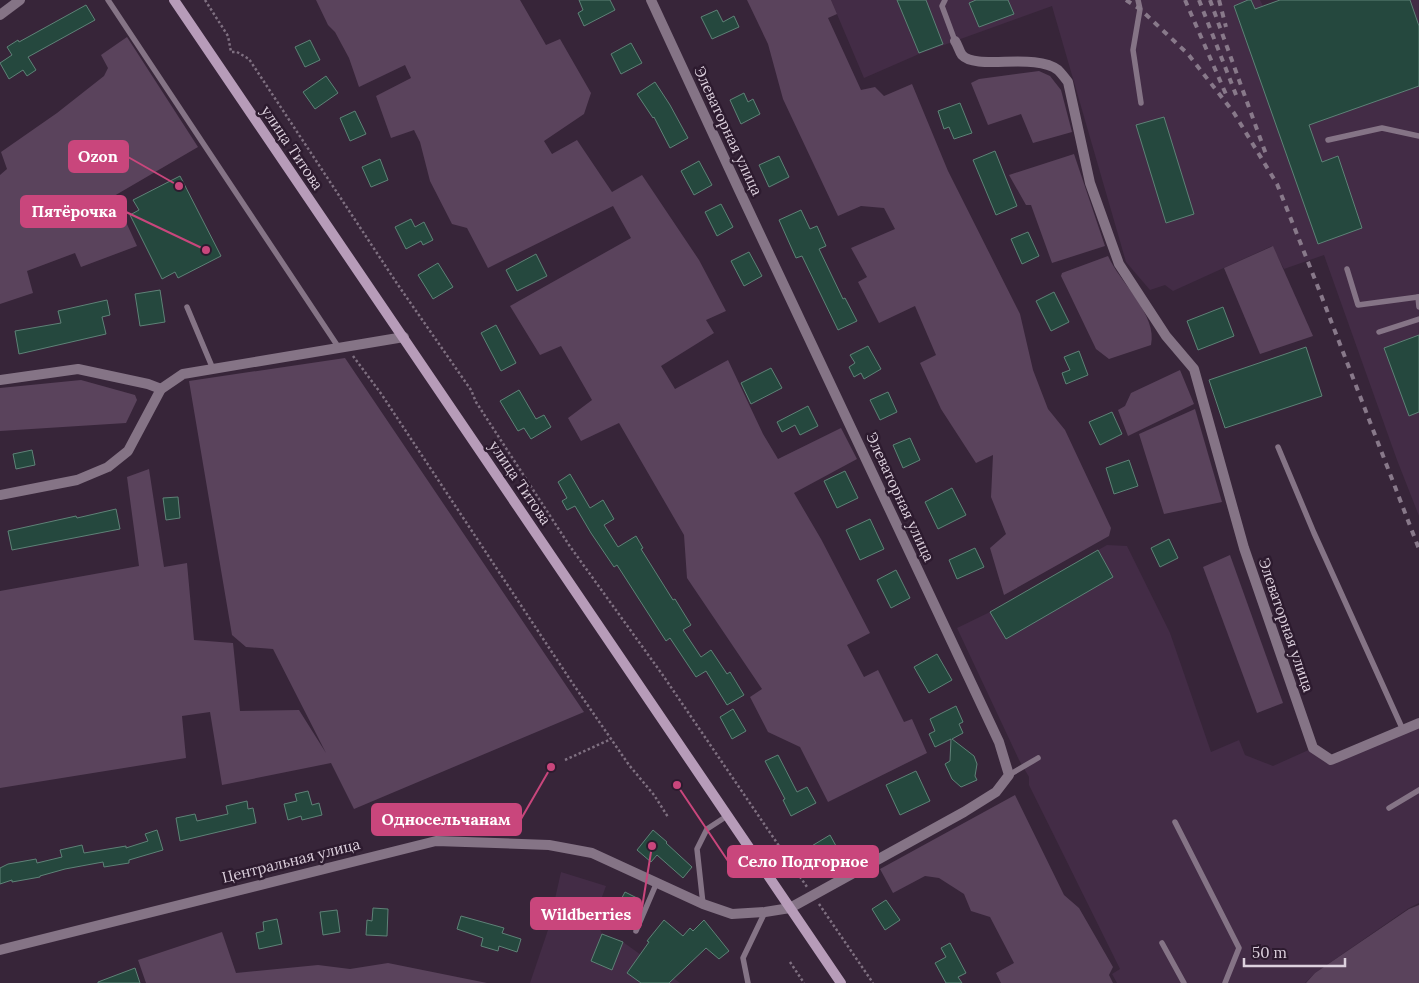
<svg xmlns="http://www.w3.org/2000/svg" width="1419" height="983" font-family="Lora,serif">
  <rect width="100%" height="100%" fill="#372539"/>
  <!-- built -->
  <g fill="#432c46">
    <polygon points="831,0 1260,0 1263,6 1280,0 1419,0 1419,516 1397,460 1324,255 1284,269 1272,246 1173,291 1165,285 1150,290 1126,262 1052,6 919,54 864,78"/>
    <polygon points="1107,545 1127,546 1170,633 1211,752 1239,740 1245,755 1273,766 1313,748 1331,760 1419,723 1419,903 1409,908 1315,973 1305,983 1117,983 1112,974 1120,969 1029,785 1029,777 1019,760 957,628 990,612"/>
    <polygon points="561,872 606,886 595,916 602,934 623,942 680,983 530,983 548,930"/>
  </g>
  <!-- green -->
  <g fill="#5a435c">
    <polygon points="316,0 520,0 546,45 560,39 591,93 584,114 544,141 552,154 577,140 612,192 642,175 699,260 726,311 706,320 714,333 661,366 675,389 728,360 763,434 778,459 841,428 857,459 794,493 821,539 870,633 847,645 864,677 878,670 904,722 912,719 927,753 828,802 800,747 768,732 750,697 762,689 687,578 684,535 619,423 581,441 568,418 592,400 561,346 540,355 510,306 631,238 613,206 488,268 467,228 452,224 430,181 420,142 414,130 391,138 376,96 411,78 405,65 359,87 349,58 335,32 328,25"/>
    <polygon points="747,0 831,0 837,14 828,18 861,90 875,87 884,96 912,84 948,171 1020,314 1033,370 1048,409 1065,430 1111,528 1109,536 1004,595 990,548 1006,534 991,497 993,455 976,463 941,409 920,363 936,355 915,306 879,323 858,282 867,277 851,248 895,229 884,208 861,206 838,216 783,99 768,44"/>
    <polygon points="127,37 198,147 114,196 137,246 81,267 75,253 27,271 33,293 0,304 0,175 7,169 1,152 57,113 104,76 108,68 101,55"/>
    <polygon points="1039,71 1050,76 1061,90 1072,132 1033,143 1021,114 988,125 971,83 979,79"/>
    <polygon points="1074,154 1105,246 1052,263 1031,205 1026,205 1009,175"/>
    <polygon points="1273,246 1313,336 1260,354 1224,268"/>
    <path d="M1108,256C1120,283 1158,315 1151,345L1109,359L1096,349L1061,276L1062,273Z"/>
    <polygon points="345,358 584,712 354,809 331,763 222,785 210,712 182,716 186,758 0,788 0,591 139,566 127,477 149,469 164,567 187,563 194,640 233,643 240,711 299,710 326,753 273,649 246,647 232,635 189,381"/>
    <polygon points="1180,370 1194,404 1128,436 1118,410 1125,406 1131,393"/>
    <polygon points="81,380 135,395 137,400 126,423 0,431 0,388"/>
    <polygon points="1195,409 1222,502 1164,514 1139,434"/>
    <polygon points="1230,555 1283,703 1257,713 1203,567"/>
    <polygon points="1015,795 1064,895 1079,908 1113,967 1109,975 1113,983 1001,983 996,973 1014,963 990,917 971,911 964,894 939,878 925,876 893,893 880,869"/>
    <polygon points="1419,905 1419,983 1306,983 1315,973 1409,909"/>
    <polygon points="222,932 236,973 318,965 350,969 388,963 487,983 146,983 138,960"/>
  </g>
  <!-- building -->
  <g fill="#25483e" stroke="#5e8277">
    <polygon points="579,0 610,0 615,10 584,26 578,13 583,10"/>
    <polygon points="897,0 926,0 943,44 919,53"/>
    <polygon points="976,0 1008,0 1014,14 979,27 969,3"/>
    <polygon points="1248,0 1251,0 1255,9 1280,0 1410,0 1419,26 1419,86 1309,125 1322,162 1338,156 1362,228 1318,244 1234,6"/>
    <polygon points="86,5 95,20 28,57 36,70 27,76 23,70 9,79 0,63 12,55 7,47 18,40 19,42"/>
    <polygon points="717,10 723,22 734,16 739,27 712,39 701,17"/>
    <polygon points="310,40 320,60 305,67 295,47"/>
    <polygon points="631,43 642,63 621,74 611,54"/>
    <polygon points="326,76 338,93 315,109 303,92"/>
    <polygon points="655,82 670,105 688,138 670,148 654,117 653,118 637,94"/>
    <polygon points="744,93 748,102 753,99 760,114 741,124 730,100"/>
    <polygon points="960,103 972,133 954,139 949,127 944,129 938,111"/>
    <polygon points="355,111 366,134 350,141 340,118"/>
    <polygon points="1164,117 1194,214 1166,223 1136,125"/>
    <polygon points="995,151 1017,206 996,215 973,160"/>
    <polygon points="779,156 789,177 769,187 759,165"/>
    <polygon points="380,159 388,180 371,187 362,167"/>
    <polygon points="699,161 712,185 694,195 681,171"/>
    <polygon points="180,176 221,256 178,278 175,272 162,279 130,215 139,210 133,200"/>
    <polygon points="721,204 733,227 717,236 705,212"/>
    <polygon points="801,210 810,229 817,226 826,246 819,249 843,299 845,298 857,321 838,330 802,256 796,258 779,220"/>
    <polygon points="411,219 415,227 424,222 433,240 423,245 421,241 406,249 395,227"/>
    <polygon points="1028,232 1039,256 1022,264 1011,239"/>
    <polygon points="749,252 762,276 744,286 731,261"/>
    <polygon points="536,254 547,276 517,291 506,270"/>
    <polygon points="438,263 453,287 433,299 418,275"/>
    <polygon points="160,290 165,322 140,326 135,294"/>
    <polygon points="1054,292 1069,322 1051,331 1036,301"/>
    <polygon points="107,300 110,315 102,317 106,334 19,354 15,331 61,323 58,311"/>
    <polygon points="1223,307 1234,336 1198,350 1187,321"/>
    <polygon points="496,325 516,363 501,371 481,333"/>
    <polygon points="1419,335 1419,412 1409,416 1384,348"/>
    <polygon points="868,346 881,369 864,379 861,373 854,377 849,367 855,363 850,355"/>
    <polygon points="1306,347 1322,396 1225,428 1209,380"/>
    <polygon points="1079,351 1088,375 1066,384 1062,373 1070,370 1064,357"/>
    <polygon points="771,368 782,388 751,404 741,383"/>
    <polygon points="519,390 536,419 544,415 551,427 531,439 524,428 518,431 500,401"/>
    <polygon points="888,392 897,412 880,420 870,400"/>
    <polygon points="808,406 818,426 800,435 795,425 782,432 777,422"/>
    <polygon points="1112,412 1122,434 1100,445 1089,422"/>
    <polygon points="910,438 920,460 903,468 893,445"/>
    <polygon points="32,450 35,465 16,469 13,454"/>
    <polygon points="1129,460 1138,486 1114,494 1106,468"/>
    <polygon points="845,471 858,498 837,508 824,481"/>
    <polygon points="570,474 590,508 603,500 614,519 604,525 618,547 636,536 643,548 641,549 673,600 675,599 691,625 683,630 701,657 711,650 727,674 730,672 744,695 727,705 706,671 696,677 670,638 666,641 617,565 614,567 591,533 575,506 567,510 562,501 567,498 558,482"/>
    <polygon points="952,488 966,515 938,529 925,502"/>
    <polygon points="178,497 180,518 166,520 163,498"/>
    <polygon points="116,509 120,529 12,550 8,531 76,516 77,518"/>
    <polygon points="870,519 884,549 860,560 846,530"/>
    <polygon points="1169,539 1178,558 1160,567 1151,548"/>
    <polygon points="975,548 984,567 957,579 949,560"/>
    <polygon points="1098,550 1113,577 1006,639 990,612"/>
    <polygon points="896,570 910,598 891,608 877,580"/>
    <polygon points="937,654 952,680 929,693 914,667"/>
    <polygon points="956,706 963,722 959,724 963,733 952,739 974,756 977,764 975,776 977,780 961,787 952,779 945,764 950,761 951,739 935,747 929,734 935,731 930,719"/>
    <polygon points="733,709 746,731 732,739 720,717"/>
    <polygon points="778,755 797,792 807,787 816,803 791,816 783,800 785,799 765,761"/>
    <polygon points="916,771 930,801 900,815 886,785"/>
    <polygon points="308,791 312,805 319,803 322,815 302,820 301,816 288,820 284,804 297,801 295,794"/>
    <polygon points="247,801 248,809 253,808 256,823 180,841 176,818 195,814 197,821 228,814 226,806"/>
    <polygon points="157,830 163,850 129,860 129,863 104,867 103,862 65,869 40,876 40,877 12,882 12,880 0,884 0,868 8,864 36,859 37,863 62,857 60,850 82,845 84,853 126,846 126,848 148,841 145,834"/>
    <polygon points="653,830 667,842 666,843 692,867 683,878 657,855 651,862 637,850"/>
    <polygon points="830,835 841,855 816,870 805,850"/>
    <polygon points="625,892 639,899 630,916 616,909"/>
    <polygon points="886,900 900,920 885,930 872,909"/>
    <polygon points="373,908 388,909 387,936 366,935 367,920 372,921"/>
    <polygon points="337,910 340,932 323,935 320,912"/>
    <polygon points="461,916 504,928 502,933 521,939 517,952 499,946 498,951 481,946 483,938 457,929"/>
    <polygon points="277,919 282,944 259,949 256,933 264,931 263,922"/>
    <polygon points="664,920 683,936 690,928 693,931 704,920 729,951 719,959 706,948 669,983 641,983 627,973 649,942 647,941"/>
    <polygon points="602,934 623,942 612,970 591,961"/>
    <polygon points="950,943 966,973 958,977 962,983 946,983 935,963 946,957 941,948"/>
    <polygon points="135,968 140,983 98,983 98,982"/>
  </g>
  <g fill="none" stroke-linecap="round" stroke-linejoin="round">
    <!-- path -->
    <g stroke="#7f7081" stroke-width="2.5" stroke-dasharray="2.5 2.5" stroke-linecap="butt">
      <polyline points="205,0 228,36 231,52 237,52 249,59 398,285 471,390 476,402 569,545 662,674 807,887"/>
      <polyline points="353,356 382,395 571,681 629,765 654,795 668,817"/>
      <polyline points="565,760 611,739"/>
      <polyline points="819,904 873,983"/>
      <polyline points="790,962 804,983"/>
    </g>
    <!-- lane -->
    <g stroke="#857486" stroke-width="5.5">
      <polyline points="108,0 339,348"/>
      <polyline points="945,0 942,6 955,41"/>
      <polyline points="1138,0 1140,9 1133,50 1141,103"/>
      <polyline points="1328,140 1382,128 1419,136"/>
      <polyline points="1347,269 1358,305 1418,297"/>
      <polyline points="1419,297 1418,297 1419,307"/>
      <polyline points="187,307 213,369"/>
      <polyline points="1379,332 1419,319"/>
      <polyline points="1278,447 1314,533 1403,730"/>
      <polyline points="1009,775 1038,758"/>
      <polyline points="1389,808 1419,790"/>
      <polyline points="1175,822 1239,948 1225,983"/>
      <polyline points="703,904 697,849 707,829 727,816"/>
      <polyline points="636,931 657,882"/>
      <polyline points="1162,943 1184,983"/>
      <polyline points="748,983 743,958 765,912"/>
    </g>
    <!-- street -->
    <g stroke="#857486" stroke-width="10">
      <polyline points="0,15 20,0"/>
      <path d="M955,41C958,45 959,51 962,55C976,71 1035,52 1058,70C1061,73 1065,78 1068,82L1090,183L1119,264L1166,336L1194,369L1244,548L1313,748L1331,760L1419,723"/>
      <polyline points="0,380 78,369 148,384 161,389"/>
      <polyline points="0,495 77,480 108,467 128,451 161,389 183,374 404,337"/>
      <polyline points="0,950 436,841 549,845 592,853 703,904 732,914 765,912 790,908 964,812 996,792 1009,775 999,742 740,192 651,0"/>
    </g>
    <!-- secondary -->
    <polyline stroke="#b79cb9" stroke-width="10" points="174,0 841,983"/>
    <!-- rail -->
    <g stroke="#88798a" stroke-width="4" stroke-dasharray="6 6" stroke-linecap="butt">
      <polyline points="1126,0 1140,9 1188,54 1234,113 1277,184 1316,282 1419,549"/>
      <polyline points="1185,0 1228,99"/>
      <polyline points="1199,0 1238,100"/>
      <polyline points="1210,0 1267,157"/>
      <polyline points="1219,0 1226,27"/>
    </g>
  </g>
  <g text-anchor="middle" stroke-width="5" stroke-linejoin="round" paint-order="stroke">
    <!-- street labels -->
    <g font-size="15" fill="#ddd1de" stroke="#2d1b2f">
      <text transform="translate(728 131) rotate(65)" y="5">Элеваторная улица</text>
      <text transform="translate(292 148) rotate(56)" y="5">улица Титова</text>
      <text transform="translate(520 483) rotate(56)" y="5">улица Титова</text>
      <text transform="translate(900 497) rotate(65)" y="5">Элеваторная улица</text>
      <text transform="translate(1286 625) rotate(71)" y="5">Элеваторная улица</text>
      <text transform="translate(291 861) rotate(-14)" y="5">Центральная улица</text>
    </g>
  </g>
  <!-- callouts -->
  <path fill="none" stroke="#c9467c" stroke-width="2" d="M179 186L128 157M206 250L126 212M551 767L521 819M677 785L728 861M652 846L641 914"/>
  <g fill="#c9467c" stroke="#2d1b2f" stroke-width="2">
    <circle cx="179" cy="186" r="5"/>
    <circle cx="206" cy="250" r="5"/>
    <circle cx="551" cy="767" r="5"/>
    <circle cx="677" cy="785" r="5"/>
    <circle cx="652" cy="846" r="5"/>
  </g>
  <g fill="#c9467c" stroke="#c9467c" stroke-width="2">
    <rect x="69" y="141" width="59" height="31" rx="5"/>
    <rect x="21" y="196" width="105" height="31" rx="5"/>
    <rect x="372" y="804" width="149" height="31" rx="5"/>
    <rect x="728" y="846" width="150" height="31" rx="5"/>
    <rect x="531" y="898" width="110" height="31" rx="5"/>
  </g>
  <g font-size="16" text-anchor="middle" font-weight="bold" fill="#fff">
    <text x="98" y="162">Ozon</text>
    <text x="74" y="217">Пятёрочка</text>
    <text x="446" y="825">Односельчанам</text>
    <text x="803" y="867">Село Подгорное</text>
    <text x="586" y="920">Wildberries</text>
  </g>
  <!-- scale -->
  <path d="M1244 958v8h101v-8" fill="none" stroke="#ddd1de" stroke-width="2.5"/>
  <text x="1252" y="958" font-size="15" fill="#ddd1de" stroke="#2d1b2f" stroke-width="4" paint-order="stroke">50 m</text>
</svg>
